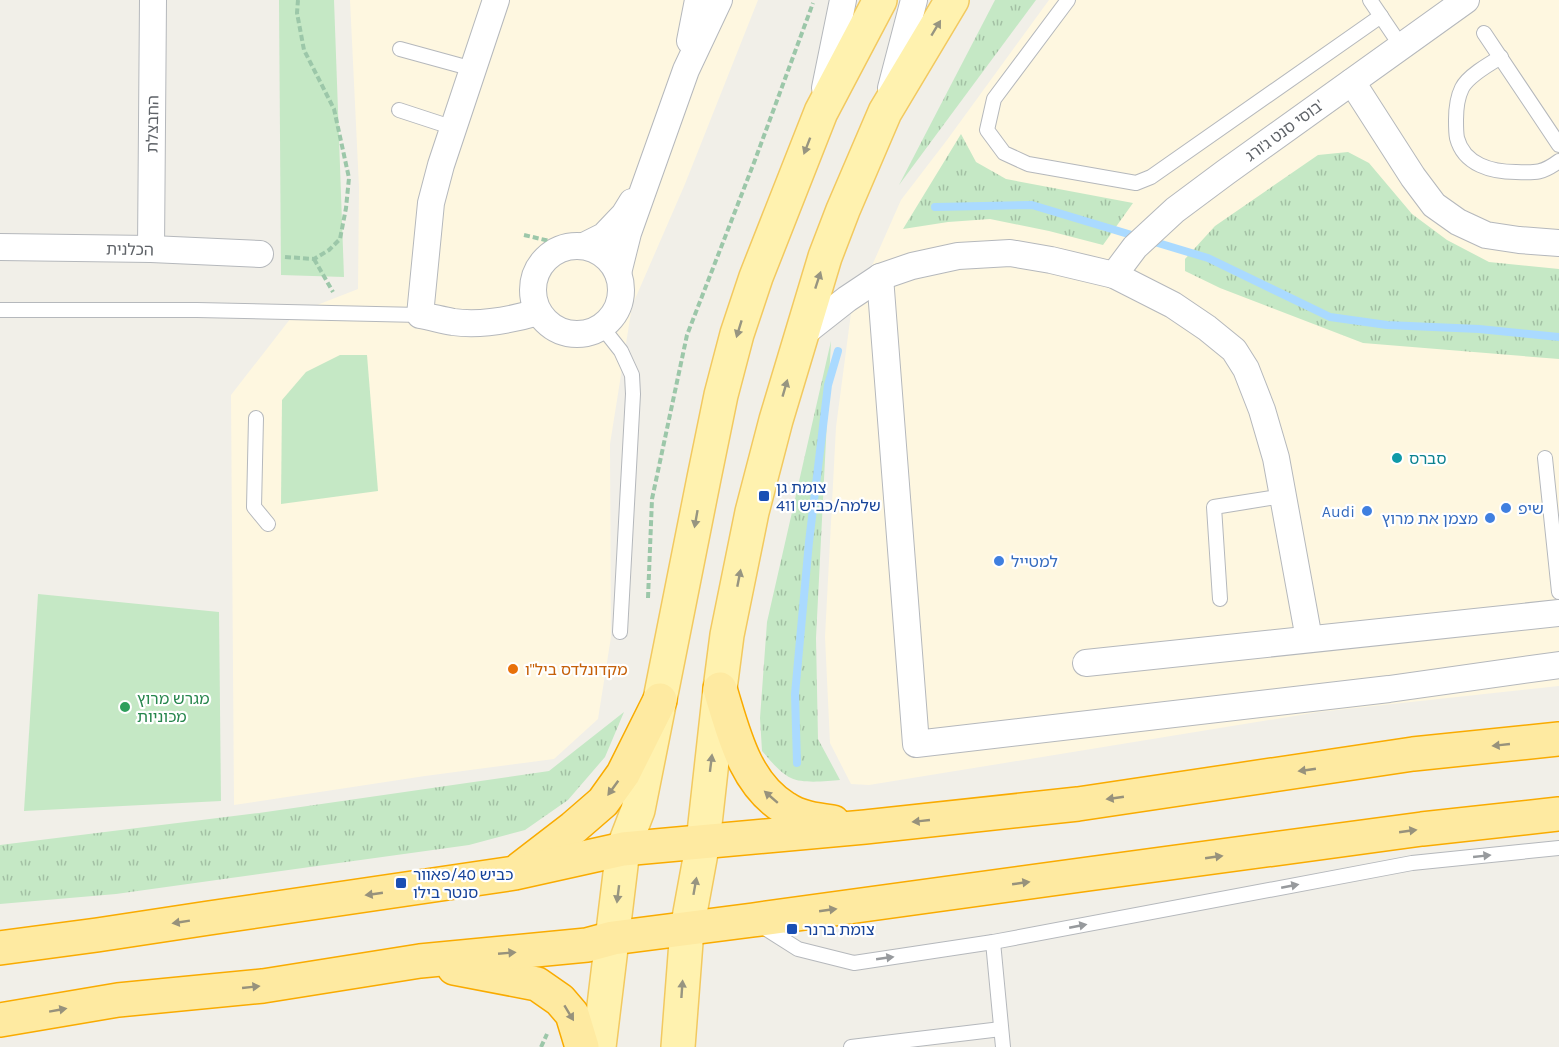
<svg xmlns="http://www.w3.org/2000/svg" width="1559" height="1047" font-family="Karla,'Noto Sans Hebrew',sans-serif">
  <defs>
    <pattern id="grass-tufts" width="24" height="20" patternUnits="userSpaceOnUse" patternTransform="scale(1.5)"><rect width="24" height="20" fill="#c5e8c5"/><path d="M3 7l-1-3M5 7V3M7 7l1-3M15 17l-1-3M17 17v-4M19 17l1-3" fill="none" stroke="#a3c0a4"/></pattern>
  </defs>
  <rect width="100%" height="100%" fill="#f1efe8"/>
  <!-- commercial -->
  <g fill="#fef7e0">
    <polygon points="350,0 758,0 685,184 632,306 610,444 611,637 598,719 554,759 425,776 234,805 231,395 294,314 358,289 359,187"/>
    <polygon points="1049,0 1559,0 1559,686 1319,712 869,785 851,784 830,743 825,637 836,427 851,313 901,200 947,140"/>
  </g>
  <!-- grass -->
  <g fill="url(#grass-tufts)">
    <polygon points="995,0 1036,0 899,185"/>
    <polygon points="961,134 976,162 1006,179 1133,203 1103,245 1049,231 990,219 948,222 903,229"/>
    <polygon points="1348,152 1369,163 1412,214 1447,240 1489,262 1559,269 1559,359 1363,343 1220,288 1185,271 1185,259 1215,226 1318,155"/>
    <path d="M831,341L816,638L818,739L840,780C827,781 803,784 791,778C780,773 770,760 762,751L760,718L767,622Z"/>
    <polygon points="624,712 605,757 568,800 525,830 469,845 116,894 0,904 0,845 259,813 549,771"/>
  </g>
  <!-- green -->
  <g fill="#c5e8c5">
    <polygon points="279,0 334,0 344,277 281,275"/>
    <polygon points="340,355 367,355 378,491 281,504 282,400 306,372"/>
    <polygon points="38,594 219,612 221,801 24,811"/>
  </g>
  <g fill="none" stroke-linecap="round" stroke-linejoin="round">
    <!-- stream -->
    <g stroke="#aadaff" stroke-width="8">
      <polyline points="935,207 1032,205 1208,258 1330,317 1387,325 1479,329 1559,337"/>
      <polyline points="797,763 795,694 809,542 828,385 838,351"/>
    </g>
    <defs>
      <g id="service">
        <polyline points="1068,0 994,99 987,130 1004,153 1028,164 1136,183 1151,177 1381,16"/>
        <polyline points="1370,0 1401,46"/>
        <polyline points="1484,33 1559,145"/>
        <polyline points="400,49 473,69"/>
        <path d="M1501,57C1489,64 1468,76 1462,88C1457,98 1456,110 1456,120C1456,126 1456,133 1457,138C1464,165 1492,172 1516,172C1536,173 1543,173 1559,161"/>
        <polyline points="399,110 454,128"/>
        <polyline points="0,310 197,310 420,315"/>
        <polyline points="602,327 621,351 632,375 633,394 620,632"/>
        <polyline points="256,418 254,507 268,524"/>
        <polyline points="1545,458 1559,592"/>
        <polyline points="1220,599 1214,507 1283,496"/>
        <polyline points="760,925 798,949 854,963 993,942 1412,863 1559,848"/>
        <polyline points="993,942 1003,1047"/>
        <polyline points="851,1047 1001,1029"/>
      </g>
      <g id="minor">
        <path d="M496,0L441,165L431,203L420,315C431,317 442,320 453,322C482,326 511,320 538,312"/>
        <polyline points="690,41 698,0"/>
        <polyline points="1352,82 1413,177 1434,205 1458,222 1486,235 1519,240 1559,243"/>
        <polyline points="825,88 843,0"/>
        <polyline points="891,88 914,0"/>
        <circle cx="577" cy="290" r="44"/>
        <polyline points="584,246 604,236 624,215 632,202"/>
        <polyline points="0,247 151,249 260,254"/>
        <polyline points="151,249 153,0"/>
        <polyline points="618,273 628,233 686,70 719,0"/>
        <polyline points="1114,275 1135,247 1175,210 1226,172 1466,0"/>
        <polyline points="880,277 916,744 1389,689 1559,665"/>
        <polyline points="800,336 847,299 880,277 912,266 958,256 1010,253 1051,260 1114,275 1173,305 1207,328 1234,350 1246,369 1262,410 1276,458 1309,639"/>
        <polyline points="1086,663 1559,613"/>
      </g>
      <g id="primary">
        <polyline points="599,1047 623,849 638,810 704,478 721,395 737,334 756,277 821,112 880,0"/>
        <polyline points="678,1047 687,929 703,842 720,689 727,635 752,512 776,420 825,257 843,210 885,112 952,0"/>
      </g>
      <g id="trunk">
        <path d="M720,689C733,731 744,783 785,808C799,818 817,820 833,822"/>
        <polyline points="521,868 573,828 603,802 623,774 660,700"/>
        <polyline points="0,948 97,935 209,918 515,873 623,849 865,827 1078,804 1413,754 1559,739"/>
        <polyline points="454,968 537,984 560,1000 572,1014 582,1047"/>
        <polyline points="0,1020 118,1000 263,986 420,961 587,945 613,938 753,920 1088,874 1422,829 1559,814"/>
      </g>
    </defs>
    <!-- service casing -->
    <use href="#service" stroke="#b5b8bc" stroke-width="16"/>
    <!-- minor casing -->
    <use href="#minor" stroke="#b5b8bc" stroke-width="28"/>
    <!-- primary casing -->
    <use href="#primary" stroke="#f2c960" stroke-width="36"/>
    <!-- trunk casing -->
    <use href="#trunk" stroke="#f9ab00" stroke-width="36"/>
    <!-- path -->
    <g stroke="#9cc7a9" stroke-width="4" stroke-dasharray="6 3" stroke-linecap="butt">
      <polyline points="524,235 558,243"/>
      <polyline points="285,257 314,259 329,250 340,239 346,208 349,178 334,109 304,50 297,13 298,0"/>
      <polyline points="314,259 333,292"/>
      <polyline points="648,598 652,499 687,335 755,160 813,3"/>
      <polyline points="541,1047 547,1034"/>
    </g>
    <!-- service -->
    <use href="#service" stroke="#fff" stroke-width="14"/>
    <!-- minor -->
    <use href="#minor" stroke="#fff" stroke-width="26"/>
    <!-- primary -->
    <use href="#primary" stroke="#fff2af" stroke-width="33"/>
    <!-- trunk -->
    <use href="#trunk" stroke="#feeaa1" stroke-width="33"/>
  </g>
  <!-- one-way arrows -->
  <defs><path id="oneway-solid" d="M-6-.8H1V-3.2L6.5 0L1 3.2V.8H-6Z" transform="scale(1.5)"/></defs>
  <g fill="#979581">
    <use href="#oneway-solid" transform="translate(936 28) rotate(-59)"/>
    <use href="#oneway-solid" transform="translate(807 146) rotate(111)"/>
    <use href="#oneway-solid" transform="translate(818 280) rotate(-72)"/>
    <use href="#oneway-solid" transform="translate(739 329) rotate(107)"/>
    <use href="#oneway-solid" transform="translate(785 388) rotate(-74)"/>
    <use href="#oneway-solid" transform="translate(696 519) rotate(100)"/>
    <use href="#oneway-solid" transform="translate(739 578) rotate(-79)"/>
    <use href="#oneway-solid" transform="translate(711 763) rotate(-83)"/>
    <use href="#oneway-solid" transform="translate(695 886) rotate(-80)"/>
    <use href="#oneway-solid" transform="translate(618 894) rotate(97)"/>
    <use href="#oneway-solid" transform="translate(682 989) rotate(-86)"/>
  </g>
  <g fill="#97927c">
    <use href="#oneway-solid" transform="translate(1501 745) rotate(174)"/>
    <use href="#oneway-solid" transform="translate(1307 770) rotate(172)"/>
    <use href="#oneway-solid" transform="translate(613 788) rotate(126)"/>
    <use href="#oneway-solid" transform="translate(771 797) rotate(-139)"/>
    <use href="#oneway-solid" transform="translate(1115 798) rotate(172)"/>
    <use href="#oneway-solid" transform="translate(921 821) rotate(174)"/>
    <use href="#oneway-solid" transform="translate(1408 831) rotate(-8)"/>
    <use href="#oneway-solid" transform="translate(1214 857) rotate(-8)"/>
    <use href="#oneway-solid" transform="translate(1021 883) rotate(-8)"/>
    <use href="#oneway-solid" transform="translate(374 894) rotate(172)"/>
    <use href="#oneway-solid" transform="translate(828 910) rotate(-8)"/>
    <use href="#oneway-solid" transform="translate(181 922) rotate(171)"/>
    <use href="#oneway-solid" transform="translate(507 953) rotate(-5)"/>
    <use href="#oneway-solid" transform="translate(251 987) rotate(-6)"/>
    <use href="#oneway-solid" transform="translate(58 1010) rotate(-10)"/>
    <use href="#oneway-solid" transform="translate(569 1013) rotate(59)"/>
  </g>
  <g fill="#979a9d">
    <use href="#oneway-solid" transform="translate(1482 856) rotate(-6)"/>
    <use href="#oneway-solid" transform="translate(1290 886) rotate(-11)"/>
    <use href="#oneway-solid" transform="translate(1078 926) rotate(-11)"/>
    <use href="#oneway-solid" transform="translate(885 958) rotate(-8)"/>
  </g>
  <!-- markers -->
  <circle fill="#0f9aa8" stroke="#fff" stroke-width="2" cx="1397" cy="458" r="6"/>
  <g fill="#1a4fb4" stroke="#fff" stroke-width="2">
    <rect x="758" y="490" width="12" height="12" rx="3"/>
    <rect x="395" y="877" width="12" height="12" rx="3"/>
    <rect x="786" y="923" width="12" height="12" rx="3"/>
  </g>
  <g fill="#3f7fe0" stroke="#fff" stroke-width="2">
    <circle cx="1506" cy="508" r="6"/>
    <circle cx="1367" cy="511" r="6"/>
    <circle cx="1490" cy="518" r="6"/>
    <circle cx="999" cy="561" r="6"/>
  </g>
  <circle fill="#e8710a" stroke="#fff" stroke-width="2" cx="513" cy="669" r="6"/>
  <circle fill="#2e9e5b" stroke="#fff" stroke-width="2" cx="125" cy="707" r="6"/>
  <g text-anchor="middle" stroke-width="4.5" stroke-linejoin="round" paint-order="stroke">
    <!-- street labels -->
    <g font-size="16" fill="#5f6368" stroke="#fff">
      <text transform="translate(152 124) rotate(-89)" y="6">החבצלת</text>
      <text transform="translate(1284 130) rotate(-36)" y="6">בוסי סנט ג'ורג'</text>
      <text transform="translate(130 249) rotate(1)" y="6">הכלנית</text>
    </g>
    <!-- culture labels -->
    <g font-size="16" fill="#0d838f" stroke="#fff" text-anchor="start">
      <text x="1409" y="464">סברס</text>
    </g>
    <!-- transit labels -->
    <g font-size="16" fill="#164399" stroke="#fff" text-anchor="start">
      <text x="776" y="493">צומת גן<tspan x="776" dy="18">שלמה/כביש 411</tspan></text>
      <text x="413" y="880">כביש 40/פאוור<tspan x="413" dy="18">סנטר בילו</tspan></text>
      <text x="804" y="935">צומת ברנר</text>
    </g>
    <!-- shop labels -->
    <g font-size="16" fill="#366cbe" stroke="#fff" text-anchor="start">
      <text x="1518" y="514">שיפ</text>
      <text x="1355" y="517" text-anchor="end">Audi</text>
      <text x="1478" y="524" text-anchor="end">מצמן את מרוץ</text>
      <text x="1011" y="567">למטייל</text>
    </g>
    <!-- food labels -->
    <g font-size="16" fill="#c56008" stroke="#fff" text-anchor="start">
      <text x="525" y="675">מקדונלדס ביל"ו</text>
    </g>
    <!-- leisure labels -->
    <g font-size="16" fill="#27864d" stroke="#fff" text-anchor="start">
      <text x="137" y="704">מגרש מרוץ<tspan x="137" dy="18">מכוניות</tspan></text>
    </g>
  </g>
</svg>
